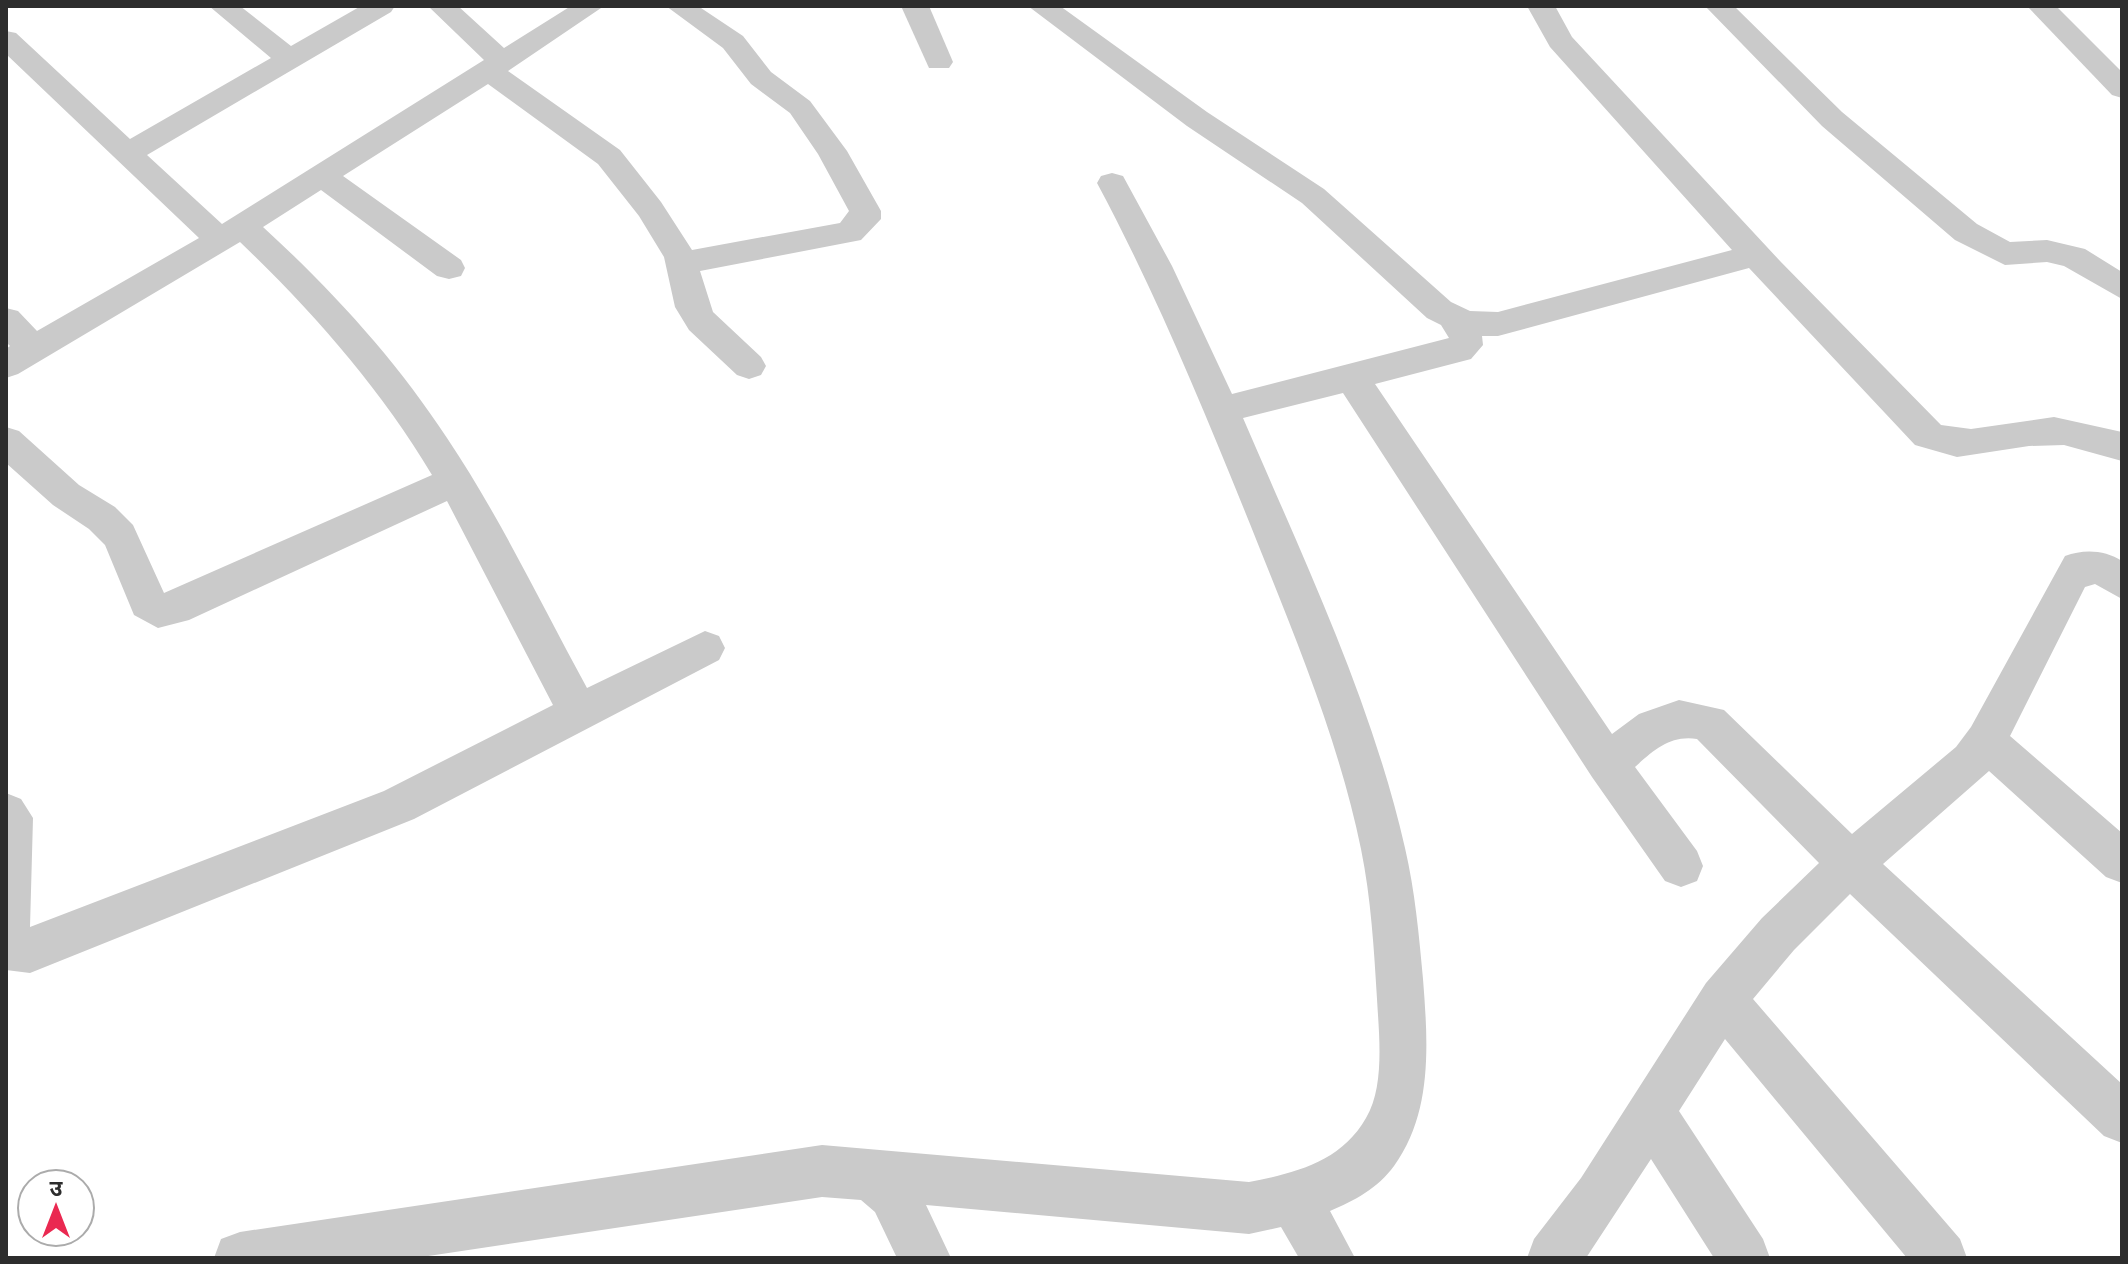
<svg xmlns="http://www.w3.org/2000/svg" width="2128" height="1264" font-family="Barlow,'Noto Sans Devanagari',sans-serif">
  <rect width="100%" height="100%" fill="#fff"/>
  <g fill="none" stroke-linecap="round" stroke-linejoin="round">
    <!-- street -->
    <g fill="#cacaca" fill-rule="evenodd">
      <path d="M209,6H240L291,46L361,6H395L391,12L147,155L222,224L484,60L428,6H458L504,48L571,6H604L508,71L620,150L661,202L692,250L840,223L849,211L818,154L790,113L751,84L723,48L666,6H698L743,36L771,72L810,101L847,151L881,211V219L861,240L700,271L713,312L761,357L766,366L761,375L749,379L737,375L689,330L675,307L664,257L639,216L598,164L488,84L343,176L461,260L465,268L461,276L449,279L437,276L321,190L263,227C332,290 396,360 447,438C500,517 541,604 587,688L705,631L719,636L725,648L719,660L414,819L30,973L6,970V793L21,799L33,818L30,927L384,791L553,705L447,501L189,620L158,628L134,615L105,545L89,529L53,505L6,463V427L19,431L79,485L115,507L133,525L164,593L432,475C380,388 313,312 240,242L18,374L6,378V349L10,346L6,342V308L18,311L37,331L199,238L6,54V31L16,33L130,139L271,58Z"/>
      <polygon points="901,6 929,6 953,62 949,68 929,68"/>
      <path d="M1028,6H1060L1207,112L1324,189L1451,302L1470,311L1498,312L1732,250L1550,47L1527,6H1555L1572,37L1780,261L1941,425L1971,429L2054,417L2122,432V461L2064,445L2029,446L1957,457L1915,445L1749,268L1498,336H1482L1483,345L1471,359L1375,384L1612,734L1639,714L1679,700L1724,710L1852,834L1956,747L1971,727L2065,556C2084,549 2105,550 2122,561V599L2095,584L2085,587L2010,736L2122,833V883L2106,877L1989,771L1883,864L2122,1084V1143L2104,1136L1850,894L1794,950L1753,999L1960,1239L1967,1258H1907L1725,1039L1679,1111L1763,1239L1770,1258H1714L1651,1159L1586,1258H1527L1534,1239L1581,1178L1706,983L1762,918L1819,863L1697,739C1670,735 1654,750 1635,767L1697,851L1703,866L1697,881L1681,887L1665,881L1592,777L1343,393L1243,418C1303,558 1371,699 1405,848C1415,891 1419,935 1423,979C1428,1043 1433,1112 1394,1166C1378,1188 1354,1201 1330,1211L1355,1258H1299L1281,1227L1249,1234L926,1205L951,1258H897L875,1212L861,1200L822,1197L415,1258H214L221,1239L240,1232L822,1145L1249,1182C1295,1173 1341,1162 1366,1118C1385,1086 1379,1035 1377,999C1374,949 1371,898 1361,849C1338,737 1292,630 1250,524C1203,408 1156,293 1097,183L1101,176L1112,173L1123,176L1172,266L1232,394L1449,338L1441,325L1427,318L1302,203L1187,126Z"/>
      <polygon points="1705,6 1734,6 1842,112 1977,224 2010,242 2047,240 2085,249 2122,272 2122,299 2064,266 2047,262 2005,265 1955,240 1822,126"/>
      <polygon points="2027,6 2056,6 2122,72 2122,98 2112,95"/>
    </g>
  </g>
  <!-- border -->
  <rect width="2128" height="1264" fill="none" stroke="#2d2d2d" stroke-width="16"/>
  <!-- north arrow -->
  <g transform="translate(56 1208)"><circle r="38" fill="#ffffff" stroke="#ababab" stroke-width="2"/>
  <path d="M0-6L14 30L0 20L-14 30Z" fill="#ea2951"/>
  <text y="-12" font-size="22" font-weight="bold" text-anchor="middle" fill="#2d2d2d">उ</text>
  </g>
</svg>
